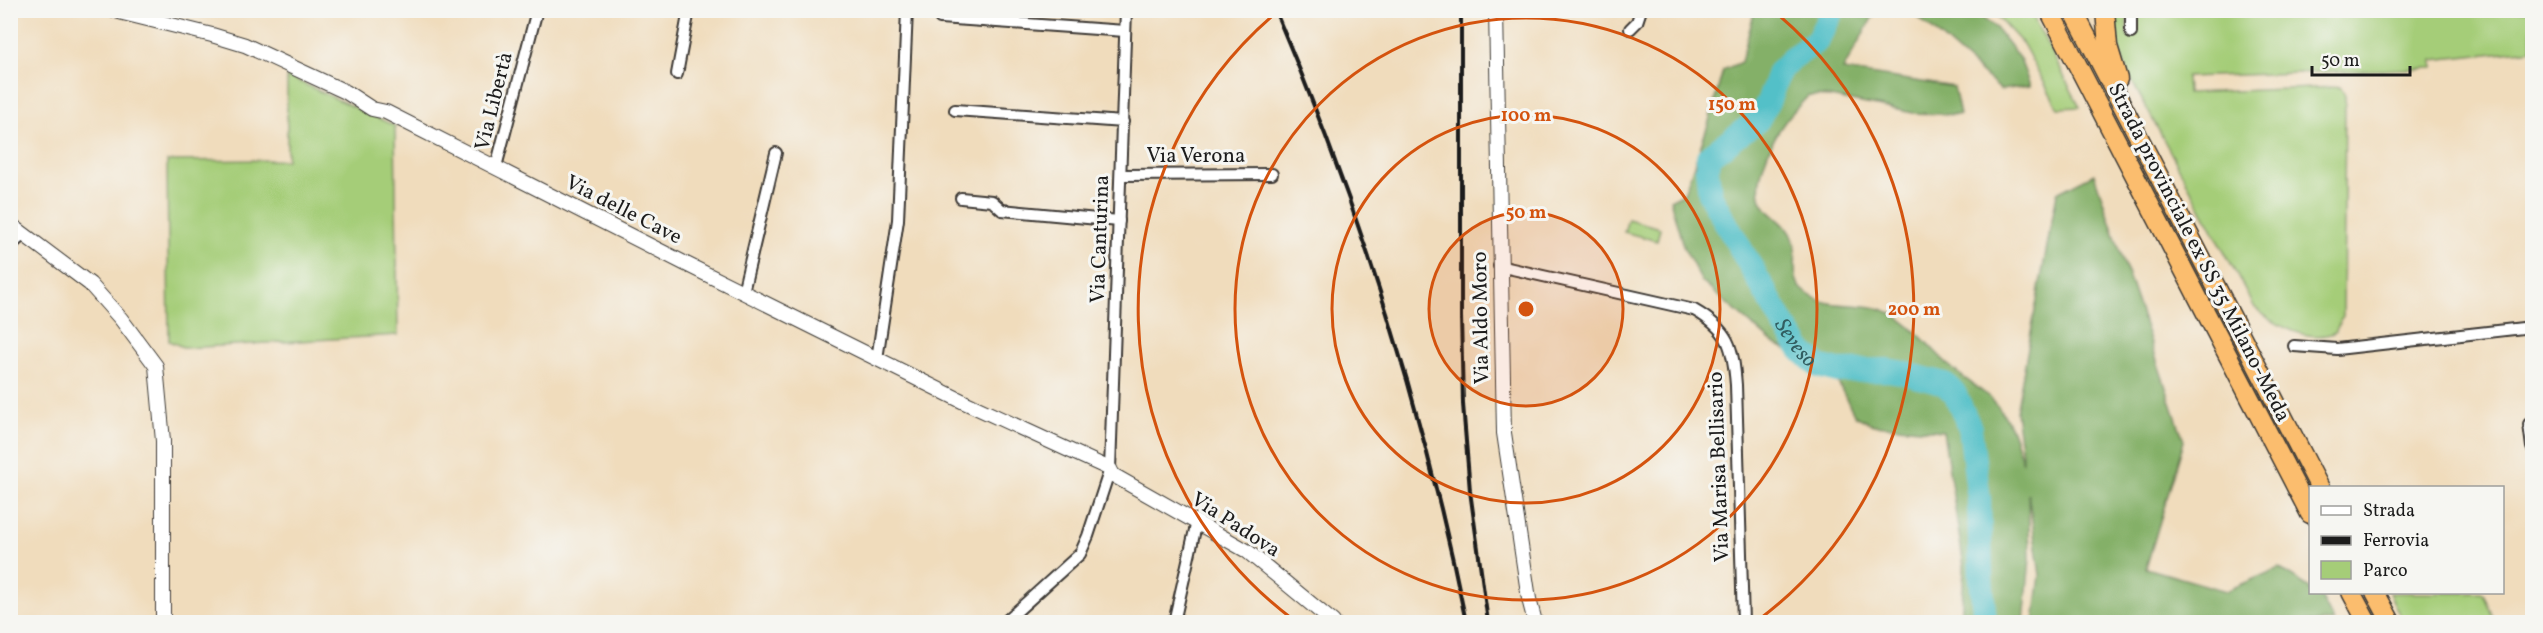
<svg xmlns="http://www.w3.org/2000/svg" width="2543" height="633" font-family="Vollkorn,serif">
  <rect width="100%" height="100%" fill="#f6f6f2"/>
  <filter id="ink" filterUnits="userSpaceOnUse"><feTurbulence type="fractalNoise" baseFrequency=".0167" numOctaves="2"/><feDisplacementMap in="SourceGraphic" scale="12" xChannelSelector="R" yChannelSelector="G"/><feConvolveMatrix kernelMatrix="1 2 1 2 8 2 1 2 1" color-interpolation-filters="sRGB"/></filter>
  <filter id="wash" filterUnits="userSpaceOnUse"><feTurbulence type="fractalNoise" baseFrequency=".008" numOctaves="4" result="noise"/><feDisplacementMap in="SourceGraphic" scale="24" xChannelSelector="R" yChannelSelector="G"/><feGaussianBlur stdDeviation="1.35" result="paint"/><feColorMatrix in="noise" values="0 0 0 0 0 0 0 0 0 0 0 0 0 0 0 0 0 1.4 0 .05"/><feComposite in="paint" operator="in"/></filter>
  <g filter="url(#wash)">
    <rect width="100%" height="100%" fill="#f0dcbc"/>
    <!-- green -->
    <g fill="#a5cd78" stroke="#60744a" stroke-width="1.5">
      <polygon points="1992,11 2030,11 2080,107 2058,108 2023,44"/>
      <path d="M2112,11H2127V36H2135V11H2532V49L2433,60V68L2186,77L2187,93L2340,87L2345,95L2343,317L2335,332C2309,344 2275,325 2255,308L2127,72L2114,33Z"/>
      <polygon points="287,76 395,126 398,335 185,348 169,341 167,161 287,160"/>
      <polygon points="1628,219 1660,228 1657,241 1624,232"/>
      <polygon points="2389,593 2483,593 2495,622 2403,622"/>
    </g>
    <!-- forest -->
    <g fill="#84b068" stroke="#506642" stroke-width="1.5">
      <path d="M1752,11H1876L1843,70L1954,87L1960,115L1913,113L1830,97L1808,96C1800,105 1791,113 1784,123C1772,139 1751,185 1763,204C1773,219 1786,220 1794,242C1799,258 1789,277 1803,290C1826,311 1855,301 1881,309C1906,316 1934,352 1954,370C1970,383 1990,394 2002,412C2013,426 2016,445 2023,462L2016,412L2057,193L2094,174L2184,441L2146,568L2226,591L2279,568L2310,588V592L2319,593L2334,622H2034L2040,575L2028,493L2030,558L2024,622H1961L1964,567L1943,431L1874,425L1855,416L1837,381L1800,356L1773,343L1702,282L1683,246L1670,200L1684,193L1708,125L1723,70L1741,62L1753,17Z"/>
      <polygon points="1911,11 1973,11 1996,28 2020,59 2030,86 2001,90"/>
    </g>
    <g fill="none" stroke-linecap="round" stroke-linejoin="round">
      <!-- river -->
      <path stroke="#52c0c8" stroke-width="24" id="s1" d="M1833,10L1817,41L1792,58L1779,72L1769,100L1758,120L1708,157L1707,169L1710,195L1784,325L1801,350L1818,366L1838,371L1887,370L1900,372L1945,384L1955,394L1970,428L1979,499L1981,578L1985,622"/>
    </g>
  </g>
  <g filter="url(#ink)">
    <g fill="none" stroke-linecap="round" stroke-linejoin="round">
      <defs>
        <g id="minor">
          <polyline points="2131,10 2131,33"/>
          <polyline points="940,18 1125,31"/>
          <polyline points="1630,29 1637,22 1641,10"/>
          <polyline points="677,74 689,10"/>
          <polyline points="955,110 1123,122"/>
          <polyline points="496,167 537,10"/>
          <polyline points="1121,175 1272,174"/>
          <polyline points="961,198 992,201 1002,210 1119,221"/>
          <polyline points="10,246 23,235"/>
          <path d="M1499,266L1694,310C1729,330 1733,346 1736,385L1743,622"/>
          <polyline points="743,292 776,153"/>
          <polyline points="2294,346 2337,349 2532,327"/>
          <polyline points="877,359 898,220 907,10"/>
          <polyline points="2529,424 2532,447"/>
          <polyline points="1005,622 1080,554 1088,536 1110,469 1126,10"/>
          <polyline points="1174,622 1197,521"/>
          <polyline points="2529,622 2532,622"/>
        </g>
        <g id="tertiary">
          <polyline points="111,10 212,35 245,45 346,92 372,109 386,112 684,263 964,402 1110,469 1113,475 1247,551 1333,622"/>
          <polyline points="1496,10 1504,433 1529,599 1535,622"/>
          <polyline points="10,224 90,284 121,319 156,366 163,441 163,622"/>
        </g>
        <g id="trunk">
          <polyline points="2049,10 2310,514"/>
          <polyline points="2073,10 2320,488"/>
          <polyline points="2105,10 2108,46 2118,79"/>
          <polyline points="2351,592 2367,622"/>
          <polyline points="2375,592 2391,622"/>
        </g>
      </defs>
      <!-- minor casing -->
      <use href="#minor" stroke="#3c3934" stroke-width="14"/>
      <!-- tertiary casing -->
      <use href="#tertiary" stroke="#3c3934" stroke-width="16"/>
      <!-- trunk casing -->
      <use href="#trunk" stroke="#3c3934" stroke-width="21"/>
      <!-- minor -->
      <use href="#minor" stroke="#fff" stroke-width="10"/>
      <!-- tertiary -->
      <use href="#tertiary" stroke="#fff" stroke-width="14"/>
      <!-- trunk -->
      <use href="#trunk" stroke="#fbbd6e" stroke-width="18"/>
      <!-- rail -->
      <g stroke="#1c1c1c" stroke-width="4">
        <path d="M1275,10C1359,207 1424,412 1466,622"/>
        <polyline points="1461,10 1461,316 1463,404 1470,491 1488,622"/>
      </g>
    </g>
  </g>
  <!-- distance rings -->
  <circle cx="1526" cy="309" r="97" fill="#d4530e" fill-opacity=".12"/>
  <g fill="none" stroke="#d4530e" stroke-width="3">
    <circle cx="1526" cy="309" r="97"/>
    <circle cx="1526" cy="309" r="194"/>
    <circle cx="1526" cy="309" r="291"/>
    <path d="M1295 621A388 388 0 0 1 1277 12M1775 12A388 388 0 0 1 1757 621"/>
  </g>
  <g text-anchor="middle" stroke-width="6" stroke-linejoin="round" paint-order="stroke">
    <!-- street labels -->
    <g font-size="21" fill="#1c1c1c" stroke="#f6f6f2">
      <text transform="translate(493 101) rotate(-76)" y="7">Via Libertà</text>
      <text x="1196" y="162">Via Verona</text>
      <text transform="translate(624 209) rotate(27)" y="7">Via delle Cave</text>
      <text transform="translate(1099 239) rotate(-88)" y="7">Via Canturina</text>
      <text transform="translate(2200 252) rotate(63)" y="7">Strada provinciale ex SS 35 Milano-Meda</text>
      <text transform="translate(1480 318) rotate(-91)" y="7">Via Aldo Moro</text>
      <text transform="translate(1718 467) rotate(-92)" y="7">Via Marisa Bellisario</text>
      <text transform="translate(1236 524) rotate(33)" y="7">Via Padova</text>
    </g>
    <!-- water labels -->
    <g font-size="22" font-style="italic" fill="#325e61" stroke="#f6f6f2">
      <text dy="8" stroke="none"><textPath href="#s1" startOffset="408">Seveso</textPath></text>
    </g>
  </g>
  <circle cx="1526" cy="309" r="9" fill="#d4530e" stroke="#f6f6f2" stroke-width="3"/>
  <g font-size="18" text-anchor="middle" font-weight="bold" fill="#d4530e" stroke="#f6f6f2" stroke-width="6" stroke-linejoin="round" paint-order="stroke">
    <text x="1732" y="110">150 m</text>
    <text x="1526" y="121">100 m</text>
    <text x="1526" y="218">50 m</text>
    <text x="1914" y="315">200 m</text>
  </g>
  <!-- margin -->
  <rect width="2543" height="633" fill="none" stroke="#f6f6f2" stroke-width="36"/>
  <!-- legend -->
  <rect x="2309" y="486" width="195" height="108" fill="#f6f6f2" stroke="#9f9f9c" stroke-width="1.5"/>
  <rect x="2321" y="506" width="30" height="9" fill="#ffffff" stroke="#9f9f9c" stroke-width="1.5"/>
  <text x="2363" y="516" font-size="18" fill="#1c1c1c">Strada</text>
  <rect x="2321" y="536" width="30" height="9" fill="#1c1c1c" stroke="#9f9f9c" stroke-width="1.5"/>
  <text x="2363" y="546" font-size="18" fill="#1c1c1c">Ferrovia</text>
  <rect x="2321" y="561" width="30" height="18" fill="#a5cd78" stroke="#9f9f9c" stroke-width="1.5"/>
  <text x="2363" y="576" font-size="18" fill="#1c1c1c">Parco</text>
  <!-- scale -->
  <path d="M2312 66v9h98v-9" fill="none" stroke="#1c1c1c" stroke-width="3"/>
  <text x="2321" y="66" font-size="18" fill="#1c1c1c" stroke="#f6f6f2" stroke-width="4.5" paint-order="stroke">50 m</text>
</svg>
